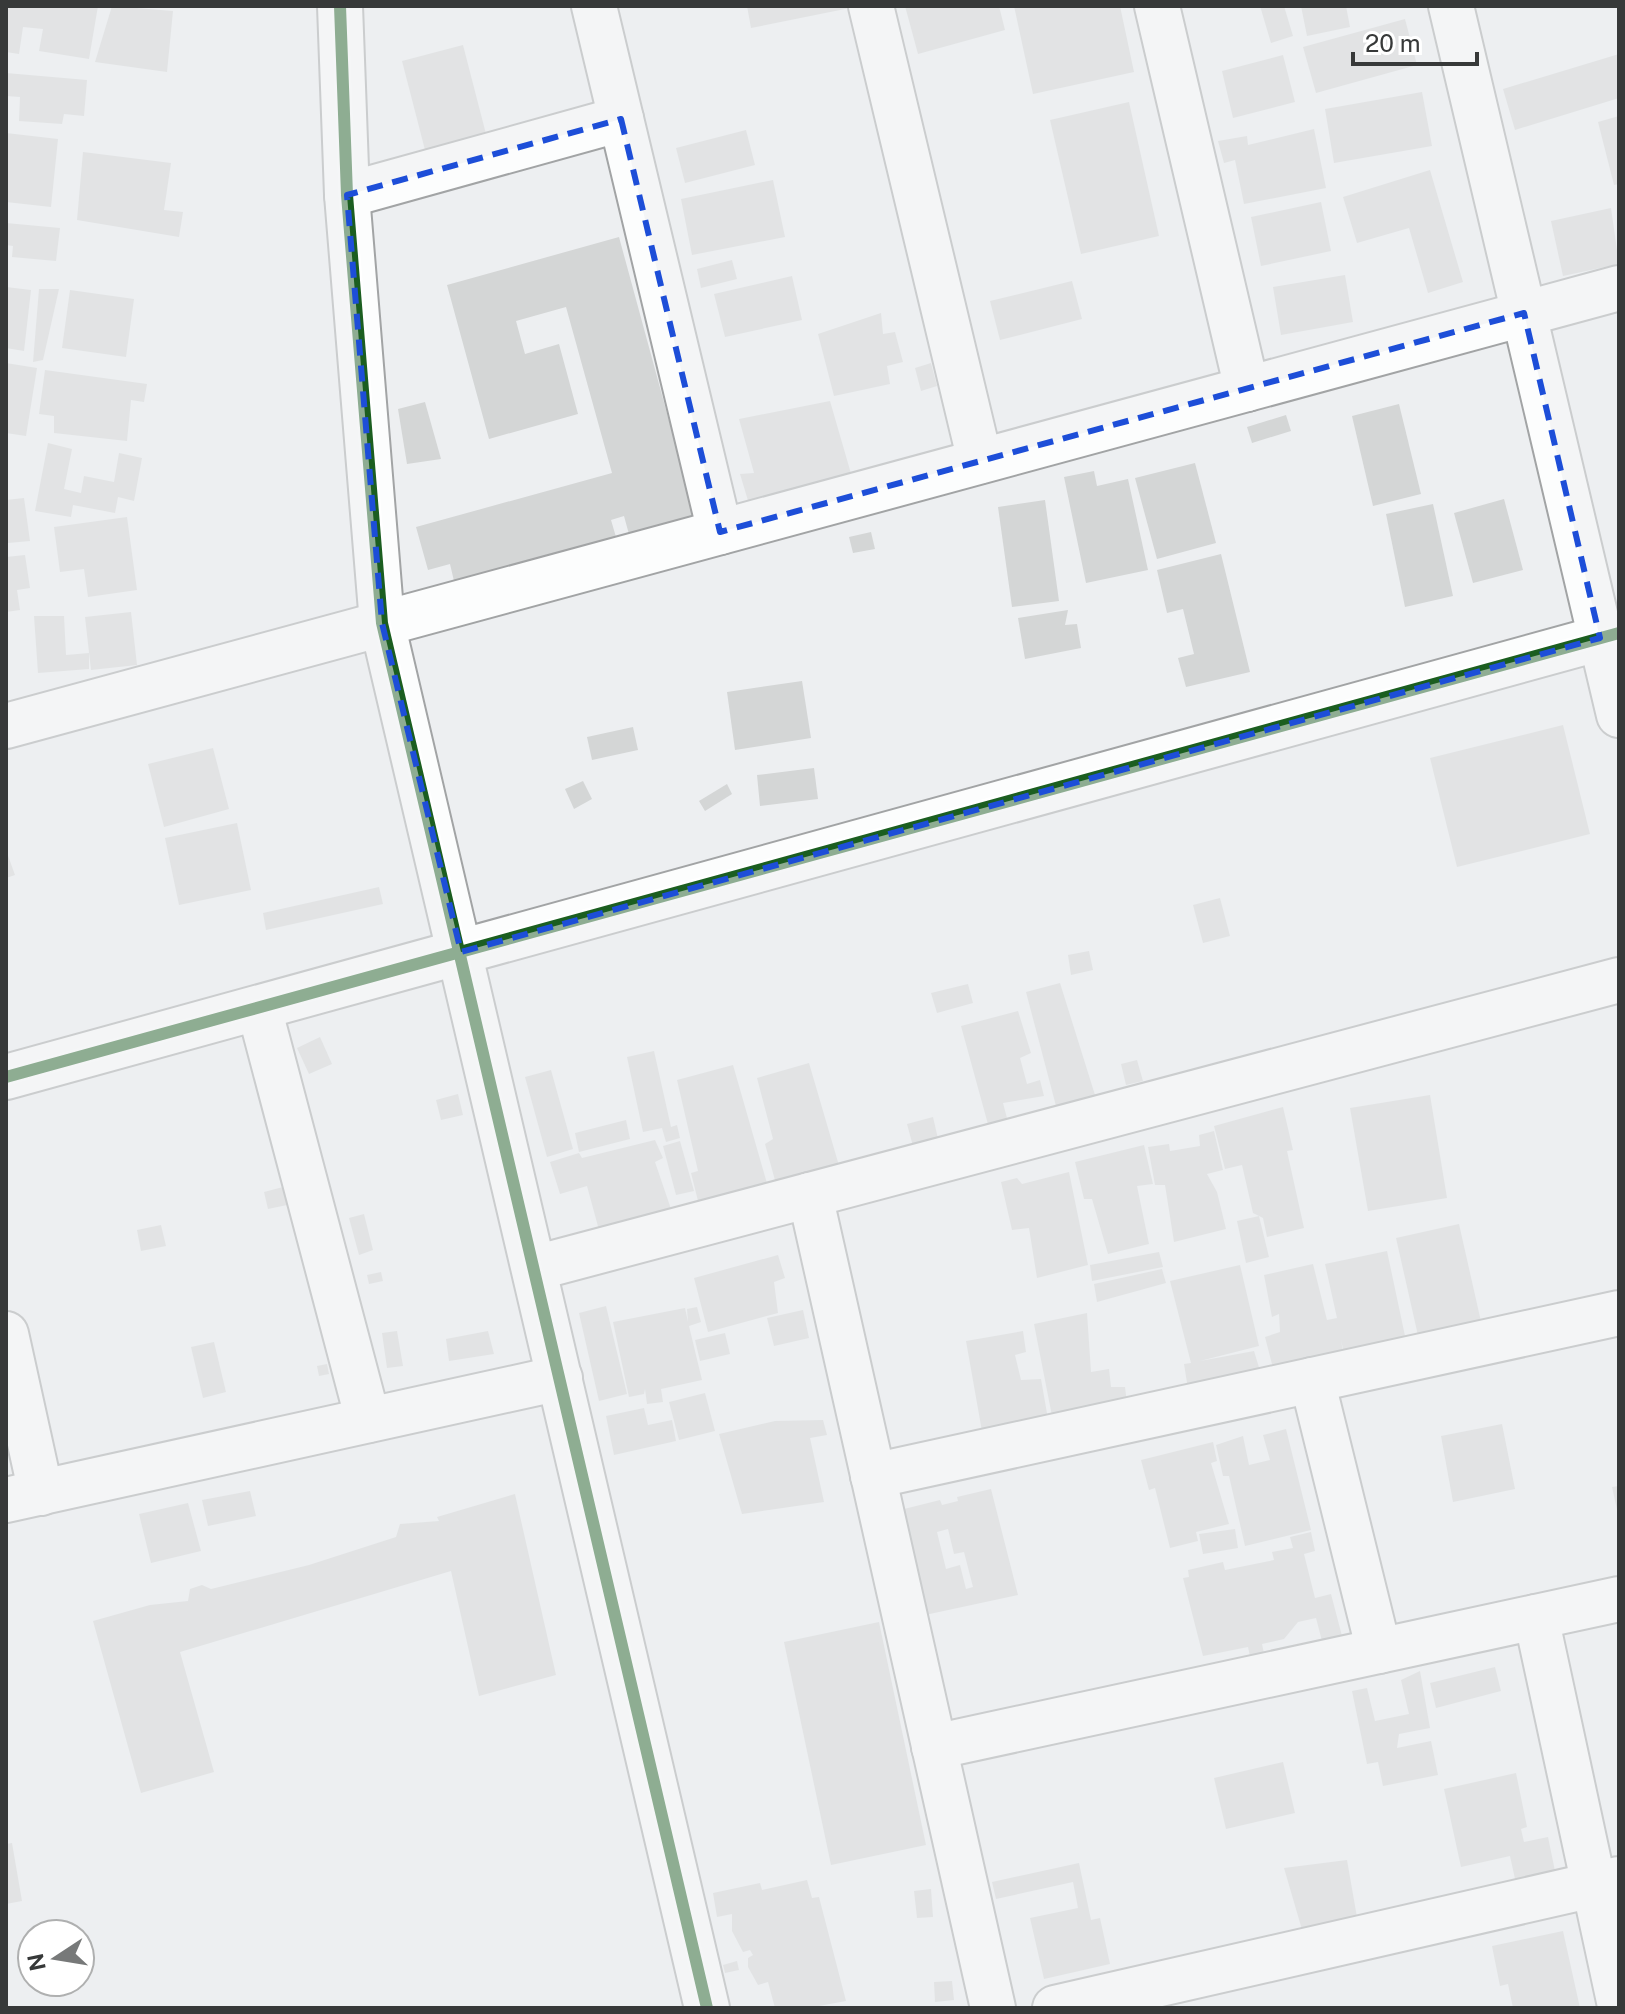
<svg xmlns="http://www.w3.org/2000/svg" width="1625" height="2014" font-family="'Public Sans',sans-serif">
  <rect width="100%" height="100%" fill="#edeff1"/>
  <!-- building -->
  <g fill="#d4d6d6" fill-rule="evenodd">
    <polygon points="8,6 98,6 89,59 39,51 43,29 23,27 19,54 6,52"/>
    <polygon points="112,6 173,11 167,72 95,62"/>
    <polygon points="747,6 855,6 855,7 751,28"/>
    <polygon points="905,6 999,6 1005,30 918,54"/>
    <polygon points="1014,6 1120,6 1134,72 1033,94"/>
    <polygon points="1260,6 1284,6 1293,36 1271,43"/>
    <polygon points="1301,6 1346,6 1350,27 1307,36"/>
    <polygon points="1405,19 1417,65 1316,93 1303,47"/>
    <polygon points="463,45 486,134 425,150 402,61"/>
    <polygon points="1619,54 1619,98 1515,130 1503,89"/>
    <polygon points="1283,55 1295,102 1233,118 1222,71"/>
    <polygon points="6,73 87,80 84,116 64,114 62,124 19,121 20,97 6,96"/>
    <polygon points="1422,92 1432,146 1334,163 1325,109"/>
    <polygon points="1129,102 1159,236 1081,254 1050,120"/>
    <polygon points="1619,116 1619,184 1614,185 1598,122"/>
    <polygon points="1314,129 1326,188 1244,204 1235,160 1224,163 1218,141 1247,136 1248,145"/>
    <polygon points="746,130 755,165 685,183 676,148"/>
    <polygon points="6,133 58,139 51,207 6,202"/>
    <polygon points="83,152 171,163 164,210 183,212 179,237 77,220"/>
    <polygon points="1430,170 1463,282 1428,293 1409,228 1357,243 1343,197"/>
    <polygon points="773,180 785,237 692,255 681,199"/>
    <polygon points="1321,202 1331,251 1261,266 1251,217"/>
    <polygon points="1611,208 1619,264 1563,276 1551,221"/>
    <polygon points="6,223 60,228 56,261 12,257 13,246 6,245"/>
    <polygon points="619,237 696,520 630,538 624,516 611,520 616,537 454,581 450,564 428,570 416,527 612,473 566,307 516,321 525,354 559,344 578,414 489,439 447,285"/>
    <polygon points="732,260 737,279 701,288 697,269"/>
    <polygon points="1345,275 1353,322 1281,335 1273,287"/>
    <polygon points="792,276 802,320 725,337 714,294"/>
    <polygon points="1072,281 1082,319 1000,340 990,301"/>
    <polygon points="6,287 31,290 24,351 6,348"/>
    <polygon points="39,289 59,289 43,360 33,362"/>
    <polygon points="70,290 134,299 126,357 62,348"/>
    <polygon points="881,313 883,334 895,332 903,362 887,366 890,384 834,396 818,334"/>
    <polygon points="6,363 37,368 26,436 6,433"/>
    <polygon points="931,363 937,386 921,391 915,368"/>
    <polygon points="45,370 147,384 144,402 131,400 127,441 54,433 54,416 39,414"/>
    <polygon points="830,401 852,477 749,504 740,474 754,473 739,419"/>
    <polygon points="425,402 441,459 407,464 398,409"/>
    <polygon points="1399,404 1421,494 1373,506 1352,416"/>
    <polygon points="1286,415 1291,431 1252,443 1247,427"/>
    <polygon points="48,443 72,449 64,489 81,493 84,476 114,482 119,453 142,458 134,501 118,497 115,513 73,505 71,517 35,511"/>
    <polygon points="1195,463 1216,543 1157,559 1135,478"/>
    <polygon points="1094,471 1097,486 1128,479 1148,570 1086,583 1064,477"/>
    <polygon points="24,498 30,541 8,543 6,500"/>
    <polygon points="1504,499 1523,570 1473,583 1454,513"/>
    <polygon points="1045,500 1059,601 1012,607 998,507"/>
    <polygon points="1433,504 1453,596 1405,607 1386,514"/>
    <polygon points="127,517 137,590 88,597 84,569 60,572 54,527"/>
    <polygon points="871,532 875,549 853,553 849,537"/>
    <polygon points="1221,554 1250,672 1186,687 1178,658 1194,654 1183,609 1167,613 1157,570"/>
    <polygon points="25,555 30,588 17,590 20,610 6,612 6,557"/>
    <polygon points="1068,610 1065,625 1077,624 1081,648 1025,659 1018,618"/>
    <polygon points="131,612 137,665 91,670 85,617"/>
    <polygon points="34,616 64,616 66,655 89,653 89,669 38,673"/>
    <polygon points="802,681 811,738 735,750 727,692"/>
    <polygon points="1563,725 1590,834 1457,867 1430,758"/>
    <polygon points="633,727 638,750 592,760 587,737"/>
    <polygon points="213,748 229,809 164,827 148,764"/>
    <polygon points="814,768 818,799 760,806 757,775"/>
    <polygon points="583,781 592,799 574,809 565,789"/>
    <polygon points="727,784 732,794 705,811 699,801"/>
    <polygon points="237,823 251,890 179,905 165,838"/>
    <polygon points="6,850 15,875 6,878"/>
    <polygon points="379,887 383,904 266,930 263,913"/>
    <polygon points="1220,898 1230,936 1203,943 1193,905"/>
    <polygon points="1089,951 1093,970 1071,975 1068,955"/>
    <polygon points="1060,983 1095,1095 1056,1106 1026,992"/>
    <polygon points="968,984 973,1003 937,1013 931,993"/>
    <polygon points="1018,1011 1031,1053 1020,1058 1027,1084 1040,1080 1044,1096 1003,1103 1008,1122 989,1128 961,1026"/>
    <polygon points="320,1037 332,1064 309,1074 297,1048"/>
    <polygon points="654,1051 671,1127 677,1125 680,1138 666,1142 662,1128 643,1132 627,1057"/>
    <polygon points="1137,1060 1143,1081 1126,1085 1121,1064"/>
    <polygon points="809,1063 840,1169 776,1184 765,1144 773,1139 757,1078"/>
    <polygon points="733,1065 768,1187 700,1209 691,1173 698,1171 677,1080"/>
    <polygon points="551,1070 573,1149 547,1157 525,1077"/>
    <polygon points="458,1094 463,1115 441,1120 436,1100"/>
    <polygon points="1430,1095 1447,1198 1368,1211 1350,1108"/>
    <polygon points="1283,1107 1293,1150 1287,1151 1304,1228 1267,1237 1263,1218 1253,1213 1242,1165 1225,1169 1214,1126"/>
    <polygon points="933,1117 939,1143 914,1150 907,1124"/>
    <polygon points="626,1120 630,1139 579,1152 575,1133"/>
    <polygon points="1214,1131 1223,1170 1207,1174 1217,1192 1226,1229 1174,1242 1165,1185 1155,1185 1148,1147 1169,1144 1170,1151 1200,1146 1199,1135"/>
    <polygon points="655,1140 663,1158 655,1162 671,1209 599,1230 587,1186 560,1194 550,1162 579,1153 582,1158"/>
    <polygon points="680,1141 694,1191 676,1195 663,1146"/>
    <polygon points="1144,1145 1153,1184 1137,1186 1149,1244 1108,1254 1092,1199 1084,1199 1075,1162"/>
    <polygon points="1069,1172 1088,1265 1037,1278 1029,1228 1012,1230 1001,1182 1017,1178 1022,1184"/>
    <polygon points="283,1187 287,1205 268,1209 264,1192"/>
    <polygon points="364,1214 373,1250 359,1255 349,1218"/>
    <polygon points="1259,1216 1269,1257 1246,1263 1237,1221"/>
    <polygon points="1459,1224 1482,1326 1419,1340 1396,1238"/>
    <polygon points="161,1225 166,1246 141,1251 137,1230"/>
    <polygon points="1387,1251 1408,1350 1346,1363 1341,1340 1344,1358 1274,1372 1265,1337 1280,1332 1279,1314 1272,1317 1264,1275 1313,1264 1327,1320 1337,1318 1325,1264"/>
    <polygon points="1159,1252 1163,1267 1092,1281 1090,1265"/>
    <polygon points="778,1255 785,1278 774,1282 778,1313 708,1332 694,1278"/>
    <polygon points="1240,1265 1259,1346 1200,1361 1254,1351 1261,1374 1188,1389 1184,1364 1191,1363 1170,1281"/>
    <polygon points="1162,1269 1166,1283 1097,1302 1094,1284"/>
    <polygon points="381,1272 383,1281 369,1284 367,1275"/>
    <polygon points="606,1306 627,1394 599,1401 579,1313"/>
    <polygon points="697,1307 701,1322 689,1326 702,1380 661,1389 663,1402 647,1404 645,1389 644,1394 629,1397 613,1322 685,1308 688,1322 687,1309"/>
    <polygon points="803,1310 809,1338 774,1346 767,1318"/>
    <polygon points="1087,1313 1091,1372 1109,1369 1111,1387 1125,1387 1127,1403 1052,1416 1034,1324"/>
    <polygon points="397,1331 403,1366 387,1368 382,1333"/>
    <polygon points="488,1331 494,1354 449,1361 446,1339"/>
    <polygon points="1023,1331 1026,1352 1015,1355 1021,1380 1041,1379 1048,1419 983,1437 966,1341"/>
    <polygon points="725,1333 730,1354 700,1361 695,1340"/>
    <polygon points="214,1342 226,1392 203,1398 191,1347"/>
    <polygon points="327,1364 329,1374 319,1376 317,1366"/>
    <polygon points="705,1393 715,1431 679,1440 669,1402"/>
    <polygon points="644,1408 648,1425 672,1420 676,1441 614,1455 606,1416"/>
    <polygon points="823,1420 827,1435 810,1438 824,1502 742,1514 719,1434 775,1421"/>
    <polygon points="1502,1424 1515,1489 1453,1502 1441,1436"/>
    <polygon points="1286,1429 1311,1530 1245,1546 1229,1476 1223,1476 1216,1445 1243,1436 1249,1465 1270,1460 1263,1435"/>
    <polygon points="1213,1442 1217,1461 1211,1463 1229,1524 1196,1532 1198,1541 1170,1548 1155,1488 1149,1490 1141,1460"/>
    <polygon points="1619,1486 1619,1513 1618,1514 1612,1487"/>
    <path d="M991,1489L1018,1595L925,1615L900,1510L940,1500L942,1505L958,1501L957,1497ZM948,1529L954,1554L964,1552L973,1587L966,1589L960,1565L946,1569L937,1532Z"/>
    <polygon points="250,1491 256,1516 208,1526 202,1500"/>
    <polygon points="515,1494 556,1675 479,1696 451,1571 180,1652 214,1772 141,1793 93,1621 150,1605 188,1601 190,1589 202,1585 211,1589 309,1565 396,1537 400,1524 439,1521 437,1517"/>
    <polygon points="188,1503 201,1551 151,1563 139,1514"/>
    <polygon points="1235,1529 1238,1548 1203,1554 1199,1534"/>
    <polygon points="1311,1532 1315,1551 1304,1554 1315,1598 1331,1594 1342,1636 1322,1641 1316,1618 1298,1622 1284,1639 1262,1644 1265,1658 1251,1661 1248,1647 1203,1656 1183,1578 1189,1577 1188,1570 1223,1562 1225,1570 1274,1560 1272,1552 1293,1548 1290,1537"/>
    <polygon points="879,1622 926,1845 831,1865 784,1642"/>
    <polygon points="1495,1667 1501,1691 1436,1708 1430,1683"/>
    <polygon points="1420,1671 1430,1728 1399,1734 1397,1748 1431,1741 1438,1775 1383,1786 1378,1762 1367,1764 1352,1691 1367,1688 1375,1721 1409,1714 1401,1680"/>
    <polygon points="1283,1762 1295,1813 1226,1829 1214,1778"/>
    <polygon points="1516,1773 1527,1827 1521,1829 1524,1842 1548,1837 1555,1871 1515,1879 1510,1856 1461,1867 1444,1789"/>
    <polygon points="12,1843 22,1901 6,1904 6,1844"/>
    <polygon points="1347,1860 1358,1923 1305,1940 1284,1868"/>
    <polygon points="1079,1863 1091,1920 1100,1918 1110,1964 1044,1979 1030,1918 1078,1908 1073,1882 996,1899 992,1882"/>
    <polygon points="807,1880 812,1898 819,1897 846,2001 808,2008 775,2008 768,1982 758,1985 748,1967 748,1958 753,1955 750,1950 743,1952 732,1931 732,1914 717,1917 713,1893 760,1883 762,1890"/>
    <polygon points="931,1889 933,1917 917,1918 914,1891"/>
    <polygon points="1563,1931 1580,2008 1513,2008 1508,1984 1500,1986 1492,1946"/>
    <polygon points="737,1961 739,1970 725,1973 723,1965"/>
    <polygon points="952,1981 954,2000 935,2002 934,1982"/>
  </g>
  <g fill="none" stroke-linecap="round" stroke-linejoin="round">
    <defs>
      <g id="street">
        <polyline points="340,6 347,195 382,623 707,2008"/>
        <polyline points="594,6 720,532"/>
        <polyline points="871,6 980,461"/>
        <polyline points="1157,6 1247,389"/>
        <polyline points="1451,6 1619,715"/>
        <polyline points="347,195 621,119"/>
        <polyline points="6,726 1619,288"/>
        <polyline points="259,1008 368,1420"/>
        <polyline points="810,1195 993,2008"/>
        <polyline points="535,1268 1619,980"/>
        <polyline points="6,1334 41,1493"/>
        <polyline points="1312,1380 1379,1651"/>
        <polyline points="873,1476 1619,1313"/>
        <polyline points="6,1500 560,1378"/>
        <polyline points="1536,1617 1619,2001"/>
        <polyline points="934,1747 1619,1599"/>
        <polyline points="1055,2008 1619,1879"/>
      </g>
      <polyline id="secondary" points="6,1077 1619,633"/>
    </defs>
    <!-- street casing -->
    <use href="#street" stroke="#a2a4a5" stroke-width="48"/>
    <!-- secondary casing -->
    <use href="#secondary" stroke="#a2a4a5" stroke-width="48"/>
    <!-- street -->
    <use href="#street" stroke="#fcfdfd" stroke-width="44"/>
    <!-- secondary -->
    <use href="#secondary" stroke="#fcfdfd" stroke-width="44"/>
    <defs>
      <g id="cycleway">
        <polyline points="340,6 347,195 382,623 707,2008"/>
        <polyline points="6,1077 1619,633"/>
      </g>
    </defs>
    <!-- cycleway casing -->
    <use href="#cycleway" stroke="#fff" stroke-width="17"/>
    <!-- cycleway -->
    <use href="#cycleway" stroke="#1b5e20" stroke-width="12"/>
  </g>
  <!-- marked area -->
  <path d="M0 0H1625V2014H0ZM621,119L720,532L1524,313L1600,638L461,952L382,623L347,195Z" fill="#edeff1" fill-opacity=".55" fill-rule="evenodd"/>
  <path fill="none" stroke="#1d4ed8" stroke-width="6" stroke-dasharray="16 10" stroke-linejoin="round" d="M621,119L720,532L1524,313L1600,638L461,952L382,623L347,195Z"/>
  <!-- border -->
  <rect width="1625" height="2014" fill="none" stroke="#373939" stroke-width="16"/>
  <!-- north arrow -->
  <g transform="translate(56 1958) rotate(258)"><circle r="38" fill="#ffffff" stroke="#afb0b0" stroke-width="2"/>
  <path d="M0-6L14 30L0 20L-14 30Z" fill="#777979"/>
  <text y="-12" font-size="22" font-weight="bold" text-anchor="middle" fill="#373939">N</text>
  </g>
  <!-- scale -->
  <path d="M1353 52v12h124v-12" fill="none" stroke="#373939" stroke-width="4"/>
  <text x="1365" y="52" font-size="24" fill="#373939" stroke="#ffffff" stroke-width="6" paint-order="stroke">20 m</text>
</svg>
